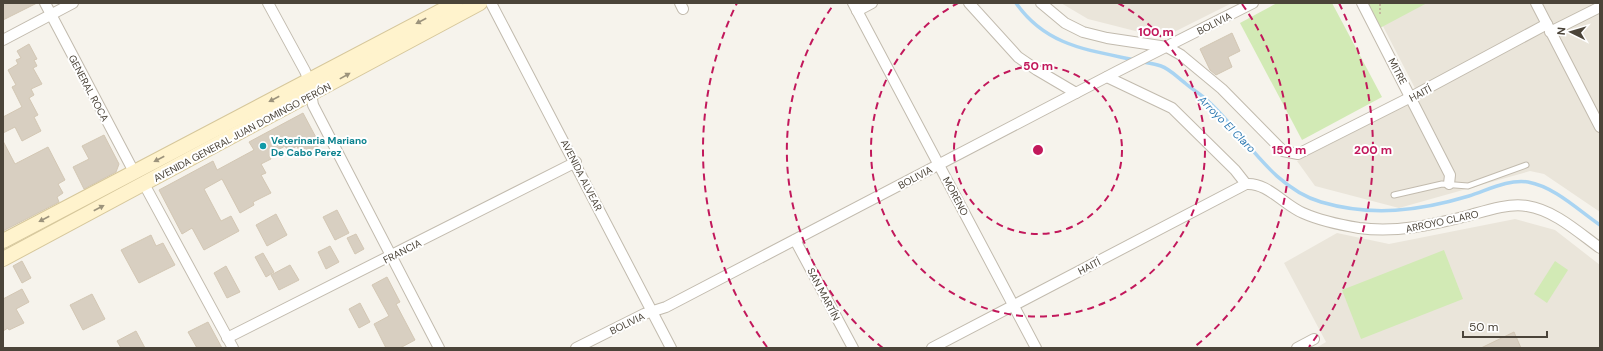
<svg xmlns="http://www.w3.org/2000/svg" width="1603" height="351" font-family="'DM Sans',sans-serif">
  <rect width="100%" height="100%" fill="#f6f3ec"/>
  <!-- residential -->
  <g fill="#eae5da">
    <polygon points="1061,3 1232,3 1172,33 1147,34 1088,19"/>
    <polygon points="1371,3 1600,3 1600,212 1544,174 1530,171 1399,208 1315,186 1297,161 1420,98"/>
    <polygon points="1515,219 1555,230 1600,265 1600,348 1316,348 1326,342 1284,263 1337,233 1389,244"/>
  </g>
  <!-- green -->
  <g fill="#d2eab5">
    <polygon points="1277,3 1332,3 1382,97 1302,140 1240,23"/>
    <polygon points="1367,3 1427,3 1380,28"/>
    <polygon points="1444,250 1463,299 1361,339 1342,290"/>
    <polygon points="1555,261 1568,270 1547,303 1534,294"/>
  </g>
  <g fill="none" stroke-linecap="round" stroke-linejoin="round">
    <!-- stream -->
    <g stroke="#a9d4f2" stroke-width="3.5">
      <path d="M1016,3C1046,46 1088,50 1135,60"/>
      <path d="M1143,62C1149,63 1155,64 1161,66C1170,69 1178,78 1185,83C1193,90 1202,95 1209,102C1245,135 1271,187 1321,202C1372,217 1419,211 1469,196C1488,190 1508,179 1528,182C1555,187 1578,210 1600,225"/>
    </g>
  </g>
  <!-- building -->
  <g fill="#d8cfc1" stroke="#d3c7b4">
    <polygon points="3,3 37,3 3,20"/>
    <polygon points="1232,33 1240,51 1228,57 1232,67 1216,75 1210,70 1200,49"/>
    <polygon points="29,44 37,59 34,60 37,66 33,68 42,84 31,89 34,95 29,98 38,115 34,117 41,131 22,141 15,127 3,133 3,117 22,107 12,87 16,85 8,70 18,64 16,60 21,58 17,51"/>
    <polygon points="303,113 320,145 301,155 297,146 288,151 285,146 269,155 271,159 261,164 266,173 261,175 271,193 253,202 254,205 240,213 222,179 204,189 221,221 231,216 239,231 204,250 192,228 182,234 159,190 213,161 217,170 254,150 249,142"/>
    <polygon points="104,135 119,164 116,172 84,189 73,167 89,159 82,146"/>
    <polygon points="3,141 15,164 48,147 65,180 58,184 63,193 57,197 59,202 3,231"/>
    <polygon points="337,210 349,233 335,240 323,217"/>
    <polygon points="276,214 287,235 267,246 256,225"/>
    <polygon points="356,234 364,249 355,254 347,238"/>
    <polygon points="151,235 156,246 163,243 175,265 139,283 121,250"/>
    <polygon points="330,246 339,262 326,269 318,252"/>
    <polygon points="263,253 274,272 266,277 255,257"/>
    <polygon points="22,261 31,278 22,283 13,266"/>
    <polygon points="290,265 299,280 279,290 271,275"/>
    <polygon points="226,266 240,292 227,298 214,273"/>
    <polygon points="387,277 400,302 396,304 415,340 400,348 386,348 374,324 389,316 372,285"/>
    <polygon points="22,289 29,302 16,309 24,323 9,330 8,328 3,331 3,299"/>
    <polygon points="92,294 105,319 83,330 70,305"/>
    <polygon points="360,303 370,322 359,328 349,309"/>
    <polygon points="208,322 222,348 197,348 188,332"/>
    <polygon points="136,331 145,348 121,348 117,341"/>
    <polygon points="1514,332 1521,348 1481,348"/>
  </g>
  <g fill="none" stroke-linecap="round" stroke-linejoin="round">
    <defs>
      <polyline id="lane" points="1394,195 1442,184 1468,186 1526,165"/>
      <g id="street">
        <polyline points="45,3 134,172"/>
        <polyline points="268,3 305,71 309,81 313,105 439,348"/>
        <polyline points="491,3 671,348"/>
        <polyline points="680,3 683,9"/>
        <polyline points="853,3 1036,348"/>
        <polyline points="969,3 1018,57 1037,70 1076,93"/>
        <polyline points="1041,3 1065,23 1083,32 1107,38 1167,47 1181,55 1222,89 1283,151 1298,154 1411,97 1547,24"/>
        <polyline points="1362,3 1450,175 1449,184"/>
        <polyline points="1536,3 1600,127"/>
        <polyline points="857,11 872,3"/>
        <polyline points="1550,32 1600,7"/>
        <polyline points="3,40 73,3"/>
        <polyline points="1107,77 1172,108 1235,170 1246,184"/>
        <polyline points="144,184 233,348"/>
        <polyline points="795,240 853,348"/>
        <polyline points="227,338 576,162"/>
        <polyline points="576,348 644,314 666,307 1118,71 1253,3"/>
        <path d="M932,348L1246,184C1267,182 1284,205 1303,213C1321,221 1341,225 1359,228C1397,233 1431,225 1467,216C1485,211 1507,203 1527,206C1554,210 1578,232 1600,248"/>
        <polyline points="1297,348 1314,339"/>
      </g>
      <g id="secondary">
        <polyline points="3,241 456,3"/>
        <polyline points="3,259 480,3"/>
      </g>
    </defs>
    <!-- lane casing -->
    <use href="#lane" stroke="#c2bbae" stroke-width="7"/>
    <!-- street casing -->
    <use href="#street" stroke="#c2bbae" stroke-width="12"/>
    <!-- secondary casing -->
    <use href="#secondary" stroke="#d6c79b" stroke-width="16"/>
    <!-- path -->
    <polyline stroke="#c4b79f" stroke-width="2" stroke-dasharray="2 2" stroke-linecap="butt" points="1380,14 1380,3"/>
    <!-- lane -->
    <use href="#lane" stroke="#fff" stroke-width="5"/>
    <!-- street -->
    <use href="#street" stroke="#fff" stroke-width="10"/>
    <!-- secondary -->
    <use href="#secondary" stroke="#fff3cd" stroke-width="14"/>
  </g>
  <!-- one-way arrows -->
  <defs><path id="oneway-solid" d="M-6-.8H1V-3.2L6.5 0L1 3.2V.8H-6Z"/></defs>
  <g fill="#9c937c">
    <use href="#oneway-solid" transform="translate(421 21) rotate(152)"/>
    <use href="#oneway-solid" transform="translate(345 76) rotate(-29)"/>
    <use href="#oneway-solid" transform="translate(274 99) rotate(152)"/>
    <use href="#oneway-solid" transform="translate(159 159) rotate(152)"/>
    <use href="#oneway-solid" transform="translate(99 208) rotate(-28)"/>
    <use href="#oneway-solid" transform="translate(44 219) rotate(152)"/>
  </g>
  <!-- distance rings -->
  <g fill="none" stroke="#c2185b" stroke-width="2" stroke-dasharray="7 5">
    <circle cx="1038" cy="150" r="84"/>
    <path d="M1118 3A167 167 0 1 1 958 3"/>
    <path d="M883 348A251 251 0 0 1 834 4M1242 4A251 251 0 0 1 1193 348"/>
    <path d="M767 347A335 335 0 0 1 737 3M1339 3A335 335 0 0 1 1309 347"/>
  </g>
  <!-- markers -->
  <circle fill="#0f9aa8" stroke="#fff" stroke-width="1.5" cx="263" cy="146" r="4"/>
  <g text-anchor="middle" stroke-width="4" stroke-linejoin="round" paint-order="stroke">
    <!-- street labels -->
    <g font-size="10" fill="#4b4439" stroke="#fff">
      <text transform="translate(1214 23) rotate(-27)" y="4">BOLIVIA</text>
      <text transform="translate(1398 71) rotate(62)" y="4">MITRE</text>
      <text transform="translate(89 88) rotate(62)" y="4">GENERAL ROCA</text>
      <text transform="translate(1420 93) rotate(-28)" y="4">HAITÍ</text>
      <text transform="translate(242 132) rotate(-28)" y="4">AVENIDA GENERAL JUAN DOMINGO PERÓN</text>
      <text transform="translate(582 175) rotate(63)" y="4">AVENIDA ALVEAR</text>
      <text transform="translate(915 177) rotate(-28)" y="4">BOLIVIA</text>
      <text transform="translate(956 196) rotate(62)" y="4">MORENO</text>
      <text transform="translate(1442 221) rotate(-12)" y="4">ARROYO CLARO</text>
      <text transform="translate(402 251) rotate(-27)" y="4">FRANCIA</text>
      <text transform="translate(1089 266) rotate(-27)" y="4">HAITÍ</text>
      <text transform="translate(824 294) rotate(62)" y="4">SAN MARTÍN</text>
      <text transform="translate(627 323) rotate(-26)" y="4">BOLIVIA</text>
    </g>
    <!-- culture labels -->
    <g font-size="10" font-weight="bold" fill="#0d838f" stroke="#fff" text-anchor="start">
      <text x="271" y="144">Veterinaria Mariano<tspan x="271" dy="12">De Cabo Perez</tspan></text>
    </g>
    <!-- water labels -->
    <g font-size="11" font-style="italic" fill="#2e7ab2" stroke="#fff">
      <text transform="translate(1227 124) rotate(45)" y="4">Arroyo El Claro</text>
    </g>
  </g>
  <circle cx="1038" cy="150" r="6" fill="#c2185b" stroke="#fff" stroke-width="2"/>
  <g font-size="12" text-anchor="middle" font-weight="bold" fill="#c2185b" stroke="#fff" stroke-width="4" stroke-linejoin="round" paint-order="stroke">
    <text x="1156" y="36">100 m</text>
    <text x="1038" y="70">50 m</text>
    <text x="1289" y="154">150 m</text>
    <text x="1373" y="154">200 m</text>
  </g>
  <!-- border -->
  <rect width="1603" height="351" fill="none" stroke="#4b4439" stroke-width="8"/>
  <!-- north arrow -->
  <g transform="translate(1571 32) rotate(275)" stroke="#ffffff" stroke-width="3" paint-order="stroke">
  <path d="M0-3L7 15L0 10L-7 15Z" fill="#4b4439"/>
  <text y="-6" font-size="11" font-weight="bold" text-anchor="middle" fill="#4b4439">N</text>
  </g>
  <!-- scale -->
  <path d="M1463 331v6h84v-6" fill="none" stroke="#4b4439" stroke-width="2"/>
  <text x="1469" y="331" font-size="12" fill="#4b4439" stroke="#ffffff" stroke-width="3" paint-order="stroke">50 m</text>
</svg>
